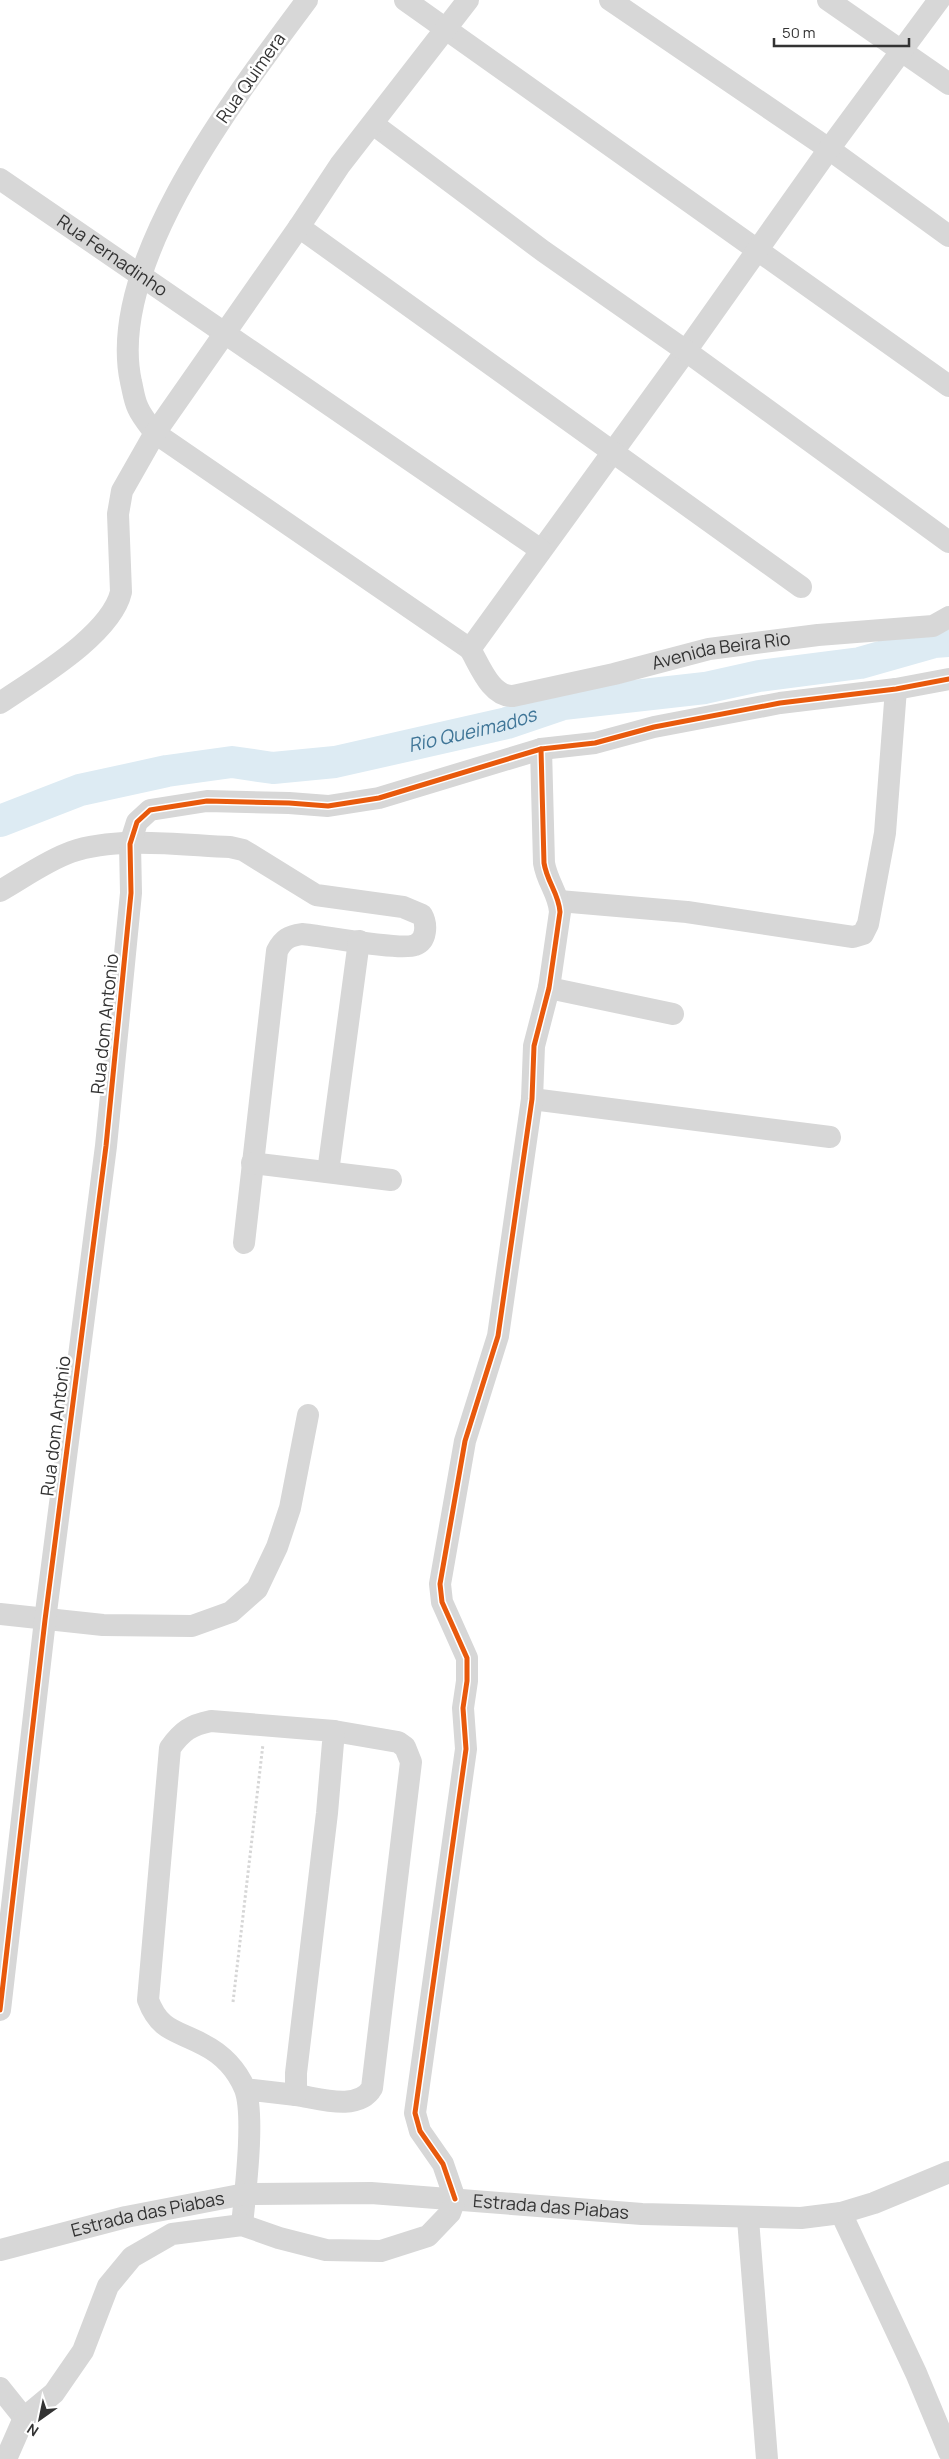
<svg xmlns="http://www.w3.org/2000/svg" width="949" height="2459" font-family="Manrope,sans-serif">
  <rect width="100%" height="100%" fill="#fff"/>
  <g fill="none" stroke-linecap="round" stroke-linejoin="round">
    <!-- river -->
    <path stroke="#ddebf3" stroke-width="32" id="s1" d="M0,821L80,790L167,771L232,762L273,768L335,762L507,723L563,704L705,688L759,676L860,663L934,642L949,641"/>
    <!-- path -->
    <polyline stroke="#d6d6d6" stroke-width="3" stroke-dasharray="2.5 2.5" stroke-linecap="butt" points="233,2002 263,1744"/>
    <!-- minor -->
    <g stroke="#d7d7d7" stroke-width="22">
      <path d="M307,0C239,92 105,263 131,382C133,390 134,400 138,408C142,417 149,425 155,433L470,649"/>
      <polyline points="405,0 949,386"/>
      <polyline points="610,0 829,149 949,236"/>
      <polyline points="828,0 949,84"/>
      <path id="s2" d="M939,0L829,149L686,351L470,649C480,666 491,697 513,696L614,674L709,649L818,635L933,626L949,617"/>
      <polyline points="373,124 543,251 686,351 949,542"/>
      <path id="s3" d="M0,179L541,550"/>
      <polyline points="299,227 801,587"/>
      <path d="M0,703C35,679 111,635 121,592L118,514L122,491L155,433L299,227L340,165L468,0"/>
      <path d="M0,891C23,878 46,861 71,852C117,836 181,845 230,847L243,850L316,895L403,907L422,915C427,924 427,941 415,945C401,951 323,936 302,934C289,936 283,939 277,951L244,1243"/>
      <polyline points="559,901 687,912 853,937 863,934 868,924 885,833 896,689"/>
      <polyline points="549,988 673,1014"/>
      <polyline points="532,1099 830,1137"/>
      <polyline points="252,1163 391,1180"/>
      <polyline points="328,1172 359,941"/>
      <polyline points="0,1614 103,1625 192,1626 231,1612 257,1589 277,1547 290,1508 308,1415"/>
      <polyline points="0,2010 45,1620 106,1146 131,893 130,844 137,822 150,810 207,801 289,803 328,806 379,798 541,749 595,743 654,727 780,703 896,689 949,679"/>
      <path d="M296,2095C318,2098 358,2112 372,2088L411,1762L405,1747L398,1742L334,1731"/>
      <polyline points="841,2213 916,2373 949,2452"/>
      <polyline points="748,2219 767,2459"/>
      <path d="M242,2225C245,2194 255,2116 245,2089C237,2070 222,2054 204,2045C177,2030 160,2032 148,2000L170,1748C182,1731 191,1725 211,1721L334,1731L327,1813L296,2073V2095L245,2089"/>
      <path id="s4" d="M0,2250L126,2217L245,2194L371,2193L642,2214L801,2218L841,2213L874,2203L949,2172"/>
      <polyline points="0,2388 24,2418"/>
      <path d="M6,2459L24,2418L54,2393L83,2351L108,2286L132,2257L172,2234L242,2225L279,2238L326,2250L381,2251L428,2236L450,2213L455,2199L443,2164L420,2131L415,2113L466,1749L463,1708L467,1681V1658L442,1602L440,1584L465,1441L498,1336L532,1099L534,1046L549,988L560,912C559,894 547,882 544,863L541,749"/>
    </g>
    <defs>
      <g id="cycleway">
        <polyline points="0,2010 45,1620 106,1146 131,893 130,844 137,822 150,810 207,801 289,803 328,806 379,798 541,749 595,743 654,727 780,703 896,689 949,679"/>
        <path d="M455,2199L443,2164L420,2131L415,2113L466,1749L463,1708L467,1681V1658L442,1602L440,1584L465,1441L498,1336L532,1099L534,1046L549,988L560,912C559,894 547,882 544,863L541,749"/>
      </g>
    </defs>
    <!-- cycleway casing -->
    <use href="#cycleway" stroke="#fff" stroke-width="8"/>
    <!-- cycleway -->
    <use href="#cycleway" stroke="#e8590c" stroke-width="5"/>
  </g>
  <g text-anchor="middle" stroke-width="5" stroke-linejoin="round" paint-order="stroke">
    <!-- street labels -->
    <g font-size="18" fill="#333" stroke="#fff">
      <text transform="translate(251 78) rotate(-55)" y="6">Rua Quimera</text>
      <text dy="6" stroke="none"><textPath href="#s3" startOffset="136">Rua Fernadinho</textPath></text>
      <text dy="6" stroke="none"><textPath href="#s2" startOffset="1081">Avenida Beira Rio</textPath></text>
      <text transform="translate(105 1024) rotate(-84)" y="6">Rua dom Antonio</text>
      <text transform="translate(56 1426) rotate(-83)" y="6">Rua dom Antonio</text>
      <text dy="6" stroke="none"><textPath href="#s4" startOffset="558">Estrada das Piabas</textPath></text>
      <text dy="6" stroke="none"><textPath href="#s4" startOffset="152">Estrada das Piabas</textPath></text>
    </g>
    <!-- water labels -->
    <g font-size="19" font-style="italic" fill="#3f7597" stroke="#fff">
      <text dy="7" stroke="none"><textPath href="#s1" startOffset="485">Rio Queimados</textPath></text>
    </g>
  </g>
  <!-- north arrow -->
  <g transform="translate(40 2419) rotate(213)" stroke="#ffffff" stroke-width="4" paint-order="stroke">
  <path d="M0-4L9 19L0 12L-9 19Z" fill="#333333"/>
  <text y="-8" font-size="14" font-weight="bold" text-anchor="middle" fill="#333333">N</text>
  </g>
  <!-- scale -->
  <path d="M774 38v8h135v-8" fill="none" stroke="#333333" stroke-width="2.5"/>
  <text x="782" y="38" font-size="15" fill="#333333" stroke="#ffffff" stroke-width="4" paint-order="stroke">50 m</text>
</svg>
